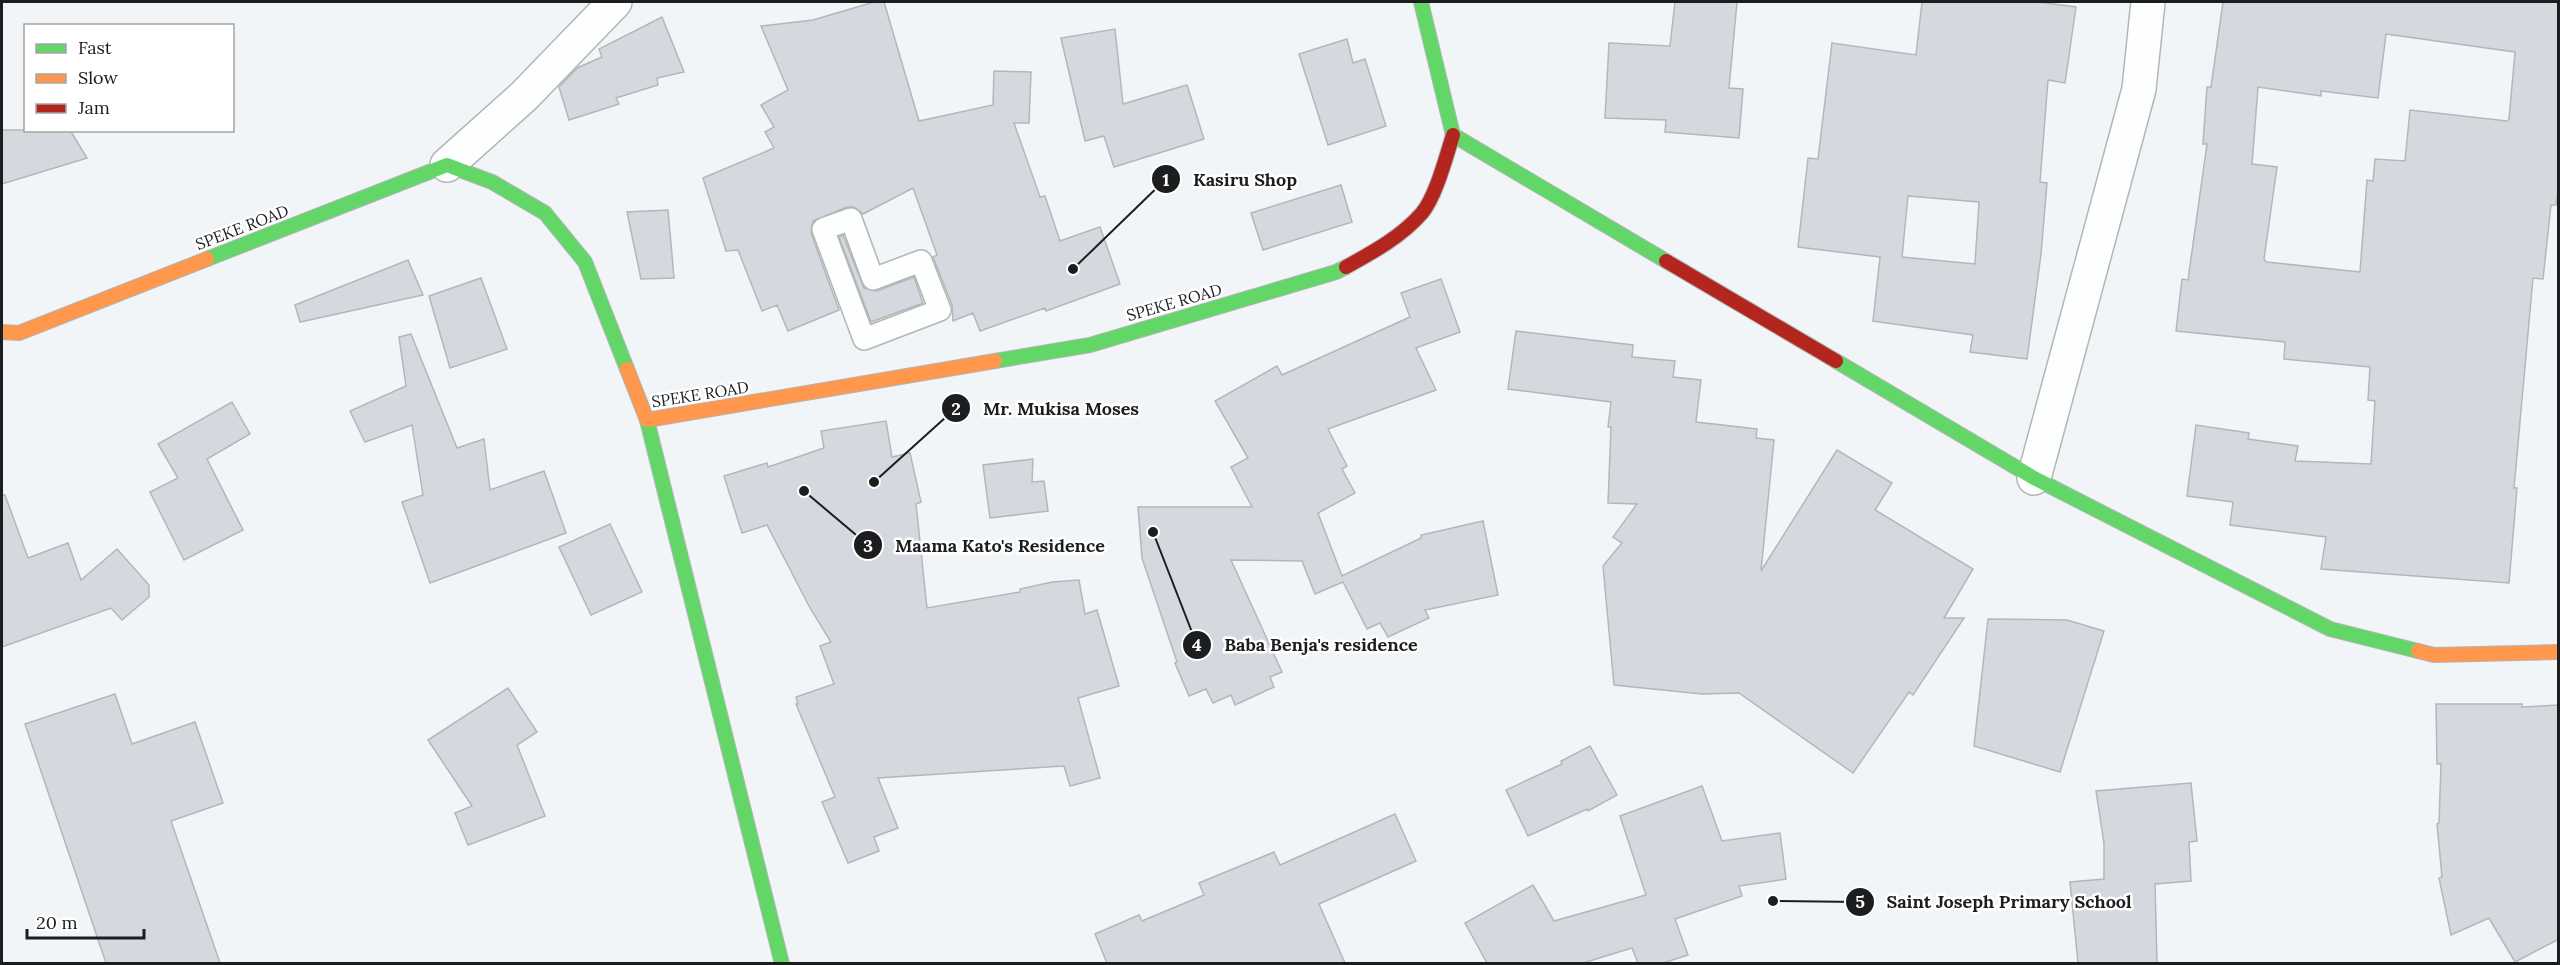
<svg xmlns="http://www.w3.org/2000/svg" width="2560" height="965" font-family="Lora,serif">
  <rect width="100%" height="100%" fill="#f2f5f7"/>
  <!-- building -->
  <g fill="#d5d9df" stroke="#b4b6b8" stroke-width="1.5" fill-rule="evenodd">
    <polygon points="874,2 884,2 919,121 993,105 994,71 1031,72 1029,123 1014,123 1040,197 1045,196 1060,241 1100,227 1120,284 1046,311 1045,308 980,331 973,313 953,321 952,305 933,257 937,255 913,188 863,214 854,207 847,207 813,221 811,233 839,310 788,331 777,305 762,311 738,250 726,251 703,178 774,148 765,132 774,127 761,105 788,90 761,26 813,20"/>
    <polygon points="1675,2 1737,2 1729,88 1743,89 1739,138 1665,132 1666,120 1605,118 1609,43 1670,46"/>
    <path d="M1922,2H2038L2076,7L2065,83L2048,80L2040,182L2047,183L2041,254L2027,359L1970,352L1973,335L1873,321L1880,257L1798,247L1808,158L1818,159L1832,43L1916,55ZM1908,196L1979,202L1975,264L1902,257Z"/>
    <path d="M2223,2H2559V183L2556,205H2551L2543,279L2533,278L2514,488H2517L2509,583L2321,569L2326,537L2230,525L2233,502L2187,496L2196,425L2249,433L2248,439L2298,446L2295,461L2371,464L2375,401L2368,400L2370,367L2284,359L2285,342L2176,331L2182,279L2188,280L2207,144H2203L2207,87H2211ZM2386,34L2515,52L2509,119L2507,121L2410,110L2405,161L2375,159L2373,181L2367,180L2360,272L2266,262L2264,259L2277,167L2252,164L2258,87L2321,96V91L2378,98Z"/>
    <polygon points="662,17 684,72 657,78 658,85 616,98 619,104 569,120 559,87 577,68 602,57 599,49"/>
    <polygon points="1115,29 1123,104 1187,85 1204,139 1114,167 1104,136 1085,141 1061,38"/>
    <polygon points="1347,39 1353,63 1365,59 1386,126 1328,145 1299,54"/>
    <polygon points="2,130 70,130 87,158 2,184"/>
    <polygon points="1341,185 1352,222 1263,250 1251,213"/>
    <polygon points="668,210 674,278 641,279 627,212"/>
    <polygon points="843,235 864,288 877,291 914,277 923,303 871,322 839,237"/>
    <polygon points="408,260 423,295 300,322 295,305"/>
    <polygon points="481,278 507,349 450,368 429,296"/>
    <polygon points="1441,279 1460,332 1416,348 1436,390 1328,429 1347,466 1342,469 1355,493 1318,513 1342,576 1421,538 1421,535 1483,521 1498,595 1425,610 1429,618 1388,637 1380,623 1367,629 1343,582 1315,594 1302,561 1231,560 1282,672 1270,677 1274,687 1235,705 1231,695 1213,703 1206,689 1189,696 1175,663 1177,662 1142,558 1138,507 1252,507 1231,467 1248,458 1215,401 1277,366 1282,375 1410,317 1401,293"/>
    <polygon points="1516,331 1633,345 1632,357 1675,361 1673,377 1701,380 1696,422 1757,429 1756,438 1774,440 1761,571 1837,450 1892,483 1875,510 1973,569 1944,618 1964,618 1913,695 1909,692 1853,773 1739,693 1702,694 1614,685 1603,566 1622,543 1613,537 1637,504 1608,503 1611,427 1608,427 1611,402 1508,389"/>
    <polygon points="411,334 457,448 484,439 490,490 544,471 566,533 430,583 402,502 423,495 412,425 365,442 350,411 406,386 399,337"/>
    <polygon points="232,402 250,434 207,459 243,530 184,560 150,492 178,478 158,444"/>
    <polygon points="886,421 892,457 910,453 921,502 916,504 927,608 1020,592 1020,589 1052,582 1079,580 1085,614 1097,610 1119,686 1078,698 1100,778 1070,786 1064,766 878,778 898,828 874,837 879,851 848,863 822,802 835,797 796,704 798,704 796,697 834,684 820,646 831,642 810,608 767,525 742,533 724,476 767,463 768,467 824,448 821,431"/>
    <polygon points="1033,459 1032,482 1044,481 1048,511 990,518 983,465"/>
    <polygon points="2,495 5,495 28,558 68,543 81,580 117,549 149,585 149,597 122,620 111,608 2,647"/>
    <polygon points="610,524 642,592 591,615 559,547"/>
    <polygon points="1988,619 2067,620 2104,631 2060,772 1974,746"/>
    <polygon points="508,688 537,732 517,745 545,816 468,845 455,813 472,806 428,740"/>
    <polygon points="115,694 132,744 195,722 223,803 171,821 220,963 106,963 25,724"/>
    <polygon points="2436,704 2522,704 2522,707 2559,705 2559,939 2515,962 2489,918 2451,935 2439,878 2442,877 2437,824 2439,823 2441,764 2437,764"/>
    <polygon points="1590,746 1617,795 1588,811 1587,809 1528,836 1506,790 1562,764 1561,761"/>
    <polygon points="2191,783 2197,841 2189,842 2191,881 2155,884 2157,963 2078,963 2070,882 2104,879 2104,843 2096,791"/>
    <polygon points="1702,786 1722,841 1780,833 1786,879 1739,886 1742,896 1675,919 1688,955 1663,963 1638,963 1632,948 1583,963 1487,963 1465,923 1533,885 1554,921 1646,895 1620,816"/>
    <polygon points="1395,814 1416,861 1319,904 1345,963 1107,963 1095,934 1139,915 1142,921 1204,895 1199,883 1274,852 1280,865"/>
  </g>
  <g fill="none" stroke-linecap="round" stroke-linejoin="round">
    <defs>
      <polygon id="lane" points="851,219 873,279 921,261 940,310 864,339 823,229"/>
      <g id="street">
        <polyline points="447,165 524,96 615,2"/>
        <polyline points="2034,478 2139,89 2148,2"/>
      </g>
      <g id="fast">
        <polyline points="1421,2 1453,135 1666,261"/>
        <polyline points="207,259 447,165 492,182 545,213 585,262 627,369"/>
        <polyline points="995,361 1090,345 1336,272 1346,267"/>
        <polyline points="1836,361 2034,478 2330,629 2418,651"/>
        <polyline points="647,420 782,964"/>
      </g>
      <g id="slow">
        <polyline points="2,332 19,333 207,259"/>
        <polyline points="627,369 647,420 995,361"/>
        <polyline points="2418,651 2434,655 2558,652"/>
      </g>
      <g id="jam">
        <polyline points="1666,261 1836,361"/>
        <path d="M1346,267C1373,252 1401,237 1422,213C1436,196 1446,157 1453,135"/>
      </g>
    </defs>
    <!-- lane casing -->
    <use href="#lane" stroke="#b3b5b7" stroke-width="24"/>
    <!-- street casing -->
    <use href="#street" stroke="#b3b5b7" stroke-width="36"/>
    <!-- fast casing -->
    <use href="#fast" stroke="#b3b5b7" stroke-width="16"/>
    <!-- slow casing -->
    <use href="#slow" stroke="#b3b5b7" stroke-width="16"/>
    <!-- jam casing -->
    <use href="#jam" stroke="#b3b5b7" stroke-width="16"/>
    <!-- lane -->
    <use href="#lane" stroke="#fdfefe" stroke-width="21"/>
    <!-- street -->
    <use href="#street" stroke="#fdfefe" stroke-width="33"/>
    <!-- fast -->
    <use href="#fast" stroke="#63d668" stroke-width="14"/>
    <!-- slow -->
    <use href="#slow" stroke="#ff974d" stroke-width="14"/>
    <!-- jam -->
    <use href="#jam" stroke="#b3261e" stroke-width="14"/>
  </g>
  <g text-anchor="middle" stroke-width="5" stroke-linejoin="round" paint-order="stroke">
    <!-- street labels -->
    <g font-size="16" fill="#1b1d1e" stroke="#fff">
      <text transform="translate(242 227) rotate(-21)" y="6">SPEKE ROAD</text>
      <text transform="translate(1174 302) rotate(-16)" y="6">SPEKE ROAD</text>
      <text transform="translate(700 394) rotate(-9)" y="6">SPEKE ROAD</text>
    </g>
  </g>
  <!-- callouts -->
  <path fill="none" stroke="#1b1d1e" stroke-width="2" d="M1073 269L1166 179M874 482L956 408M804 491L868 545M1153 532L1197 645M1773 901L1860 902"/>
  <g fill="#1b1d1e" stroke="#fff" stroke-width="2">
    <circle cx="1073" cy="269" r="6"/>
    <circle cx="874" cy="482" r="6"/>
    <circle cx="804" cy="491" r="6"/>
    <circle cx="1153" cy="532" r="6"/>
    <circle cx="1773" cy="901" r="6"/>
    <circle cx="1166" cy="179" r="15"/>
    <circle cx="956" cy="408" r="15"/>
    <circle cx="868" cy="545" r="15"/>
    <circle cx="1197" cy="645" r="15"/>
    <circle cx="1860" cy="902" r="15"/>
  </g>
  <g font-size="18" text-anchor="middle" font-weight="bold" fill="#fff">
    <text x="1166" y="186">1</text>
    <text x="956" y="415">2</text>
    <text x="868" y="552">3</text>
    <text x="1197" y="651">4</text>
    <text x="1860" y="908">5</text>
  </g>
  <g font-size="18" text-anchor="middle" font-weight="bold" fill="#1b1d1e" stroke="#fff" stroke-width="5" stroke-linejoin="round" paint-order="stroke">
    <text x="1245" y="186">Kasiru Shop</text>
    <text x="1061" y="415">Mr. Mukisa Moses</text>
    <text x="1000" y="552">Maama Kato's Residence</text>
    <text x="1321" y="651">Baba Benja's residence</text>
    <text x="2009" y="908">Saint Joseph Primary School</text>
  </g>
  <!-- border -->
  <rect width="2560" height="965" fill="none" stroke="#1b1d1e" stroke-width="6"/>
  <!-- legend -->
  <rect x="24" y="24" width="210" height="108" fill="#ffffff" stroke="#a4a5a5" stroke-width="1.5"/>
  <rect x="36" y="44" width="30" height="9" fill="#63d668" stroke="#a4a5a5" stroke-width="1.5"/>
  <text x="78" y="54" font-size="18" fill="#1b1d1e">Fast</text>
  <rect x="36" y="74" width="30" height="9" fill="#ff974d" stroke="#a4a5a5" stroke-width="1.5"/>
  <text x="78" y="84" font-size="18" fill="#1b1d1e">Slow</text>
  <rect x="36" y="104" width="30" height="9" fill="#b3261e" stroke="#a4a5a5" stroke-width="1.5"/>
  <text x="78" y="114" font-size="18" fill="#1b1d1e">Jam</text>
  <!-- scale -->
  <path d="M27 929v9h117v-9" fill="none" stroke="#1b1d1e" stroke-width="3"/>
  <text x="36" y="929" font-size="18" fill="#1b1d1e" stroke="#ffffff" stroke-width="4.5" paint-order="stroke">20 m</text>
</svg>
